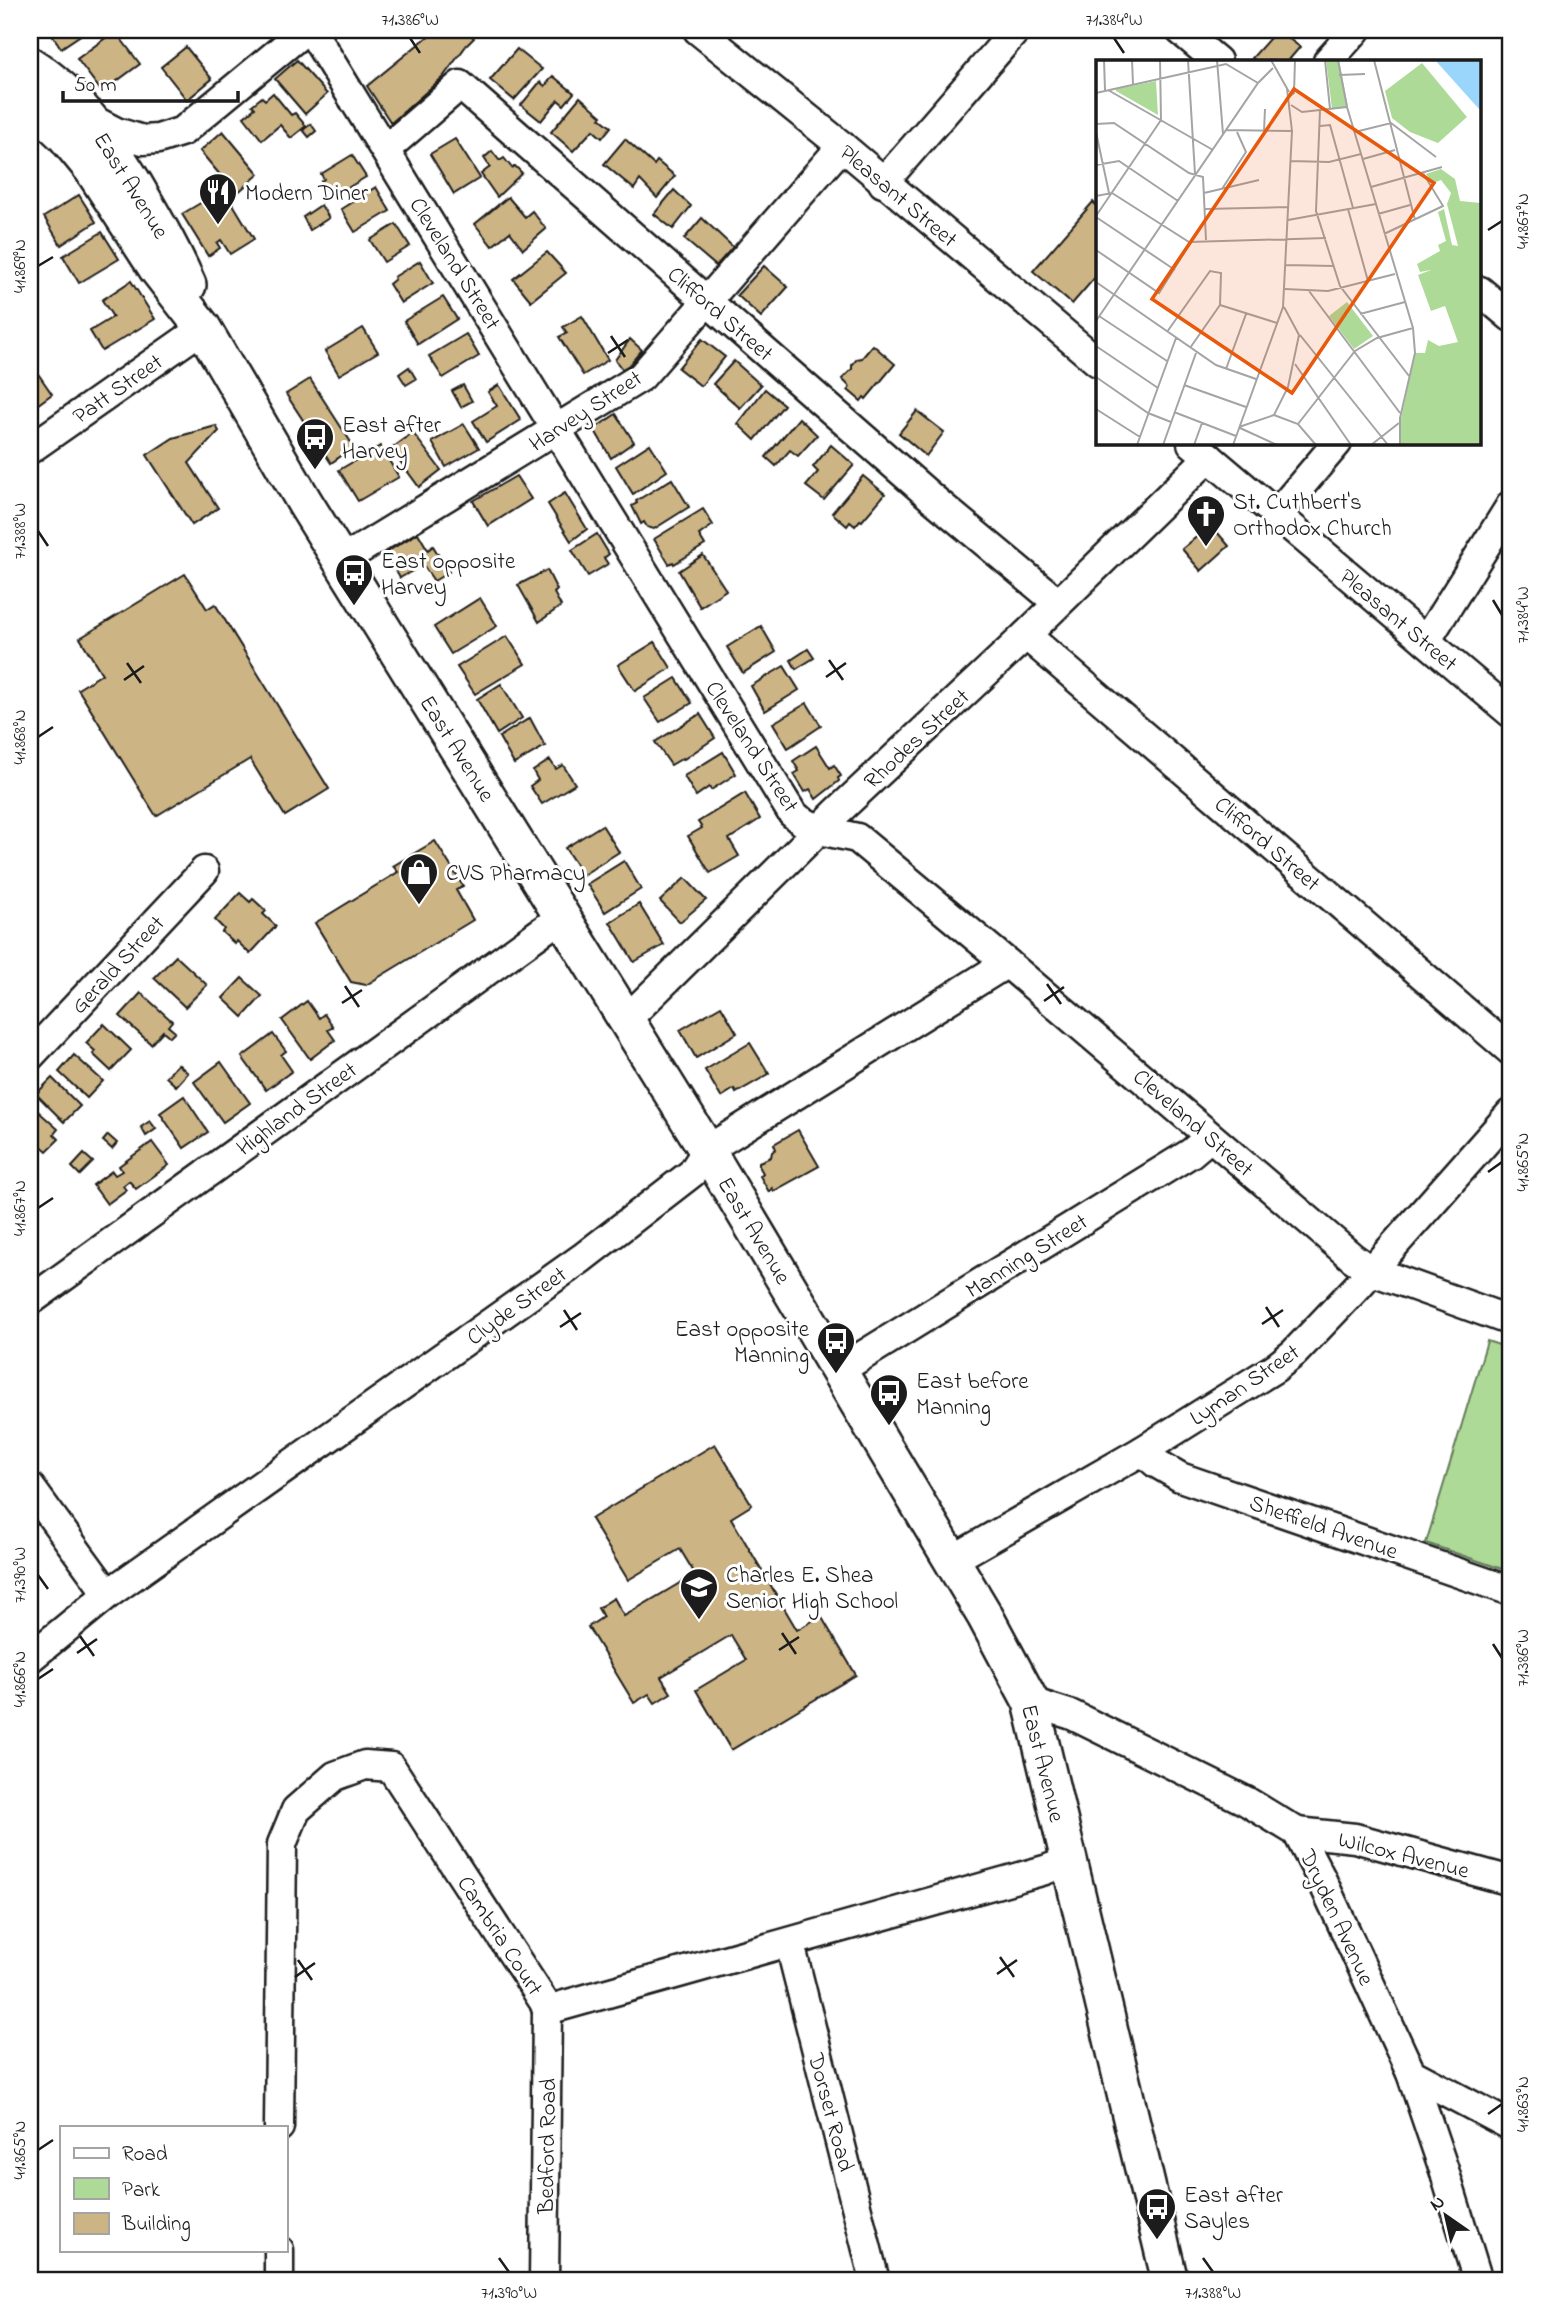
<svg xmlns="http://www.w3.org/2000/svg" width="1541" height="2311" font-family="'Indie Flower',sans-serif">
  <rect width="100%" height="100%" fill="#fff"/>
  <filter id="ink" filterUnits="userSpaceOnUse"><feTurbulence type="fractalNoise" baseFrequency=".0143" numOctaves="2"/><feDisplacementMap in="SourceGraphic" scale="14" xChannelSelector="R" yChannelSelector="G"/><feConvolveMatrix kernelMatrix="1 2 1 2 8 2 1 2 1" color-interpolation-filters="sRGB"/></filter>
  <g filter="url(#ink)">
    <!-- green -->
    <polygon fill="#aeda98" stroke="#657b5a" stroke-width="2" points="1487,1341 1511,1349 1511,1572 1426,1543"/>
    <!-- building -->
    <g fill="#cdb484" stroke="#1c1c1c" stroke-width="2">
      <polygon points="49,30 88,30 61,48"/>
      <polygon points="436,30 467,30 474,38 466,46 443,77 391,123 367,86"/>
      <polygon points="1277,30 1300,47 1288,61 1256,61 1252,58"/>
      <polygon points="115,31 140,64 102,92 77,59"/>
      <polygon points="186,47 212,79 187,100 161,67"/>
      <polygon points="517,49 542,69 514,100 490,80"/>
      <polygon points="297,60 327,94 305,114 275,79"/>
      <polygon points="553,76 574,93 564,105 558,100 541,121 521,105 540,82 545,86"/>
      <polygon points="273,93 291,115 295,113 306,126 291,138 280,125 262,140 244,117 255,108 252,105 262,97 265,100"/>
      <polygon points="580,97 602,116 600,118 611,127 602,138 593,130 573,151 551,132"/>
      <polygon points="311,124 316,131 309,137 303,130"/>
      <polygon points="223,131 259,174 236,194 200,151"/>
      <polygon points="455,139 480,178 454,194 430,154"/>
      <polygon points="625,139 654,165 657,161 675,176 657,198 640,180 634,189 604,164"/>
      <polygon points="492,151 499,160 501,160 504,158 512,168 515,166 522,173 497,197 481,174 490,167 484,158"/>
      <polygon points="352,155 366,177 334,196 332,193 330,195 321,181 324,179 321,174"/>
      <polygon points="376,187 390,211 355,232 341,209"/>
      <polygon points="224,189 254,239 230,254 221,240 217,243 220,248 208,256 182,214"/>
      <polygon points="674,190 691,206 673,229 654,214"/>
      <polygon points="79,195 96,222 61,245 44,217"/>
      <polygon points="508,197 525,217 532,211 546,229 523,249 510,232 492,246 475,224"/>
      <polygon points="1093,202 1098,207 1098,274 1072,304 1033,271"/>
      <polygon points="321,205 329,218 310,230 303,217"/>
      <polygon points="702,218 733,247 716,266 684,239"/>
      <polygon points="396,224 410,246 384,262 370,240"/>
      <polygon points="102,232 119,259 79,283 63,256"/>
      <polygon points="547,252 566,273 531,301 513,279"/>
      <polygon points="420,261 433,283 401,303 389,284 395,279 394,277"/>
      <polygon points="764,266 788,287 761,317 737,295"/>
      <polygon points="131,281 155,319 102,351 90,331 113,317 102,300"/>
      <polygon points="443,297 457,319 418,344 404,321"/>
      <polygon points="582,316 608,360 583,375 559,337 567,333 563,327"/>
      <polygon points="363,328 378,352 339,375 325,351"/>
      <polygon points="466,334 479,356 443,378 429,356"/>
      <polygon points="630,339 642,350 629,365 622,369 615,360"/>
      <polygon points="702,339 725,357 701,386 678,368"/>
      <polygon points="873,345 895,364 866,399 864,397 861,401 848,390 850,387 842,379 852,369 852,365 857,359 862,358"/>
      <polygon points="734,361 761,385 740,408 713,384"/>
      <polygon points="30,362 52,394 30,410"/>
      <polygon points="409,367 416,379 406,385 399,374"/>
      <polygon points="310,379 354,447 331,463 286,394"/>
      <polygon points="463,385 472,401 461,407 452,391"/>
      <polygon points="499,385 521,420 486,442 473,421 497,406 488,392"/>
      <polygon points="765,389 784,405 755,440 738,424"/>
      <polygon points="917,411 944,432 926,456 899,433"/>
      <polygon points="616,414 634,442 611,458 594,429"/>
      <polygon points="799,418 817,435 798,456 790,450 776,466 766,457"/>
      <polygon points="464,424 479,448 446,467 432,442"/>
      <polygon points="216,426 219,431 189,463 218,508 192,525 147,455 173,438"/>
      <polygon points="413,433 441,470 419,487 391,449"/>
      <polygon points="650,444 667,471 633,494 616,466"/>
      <polygon points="831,445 854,465 824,500 806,486 818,472 813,467"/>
      <polygon points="380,446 399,477 358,501 339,470"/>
      <polygon points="516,476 531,499 488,526 473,501"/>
      <polygon points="863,476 885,494 862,521 860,520 855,526 850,522 847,526 832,513"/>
      <polygon points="672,479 689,507 654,529 647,527 644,522 641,524 632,506 637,503 636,501"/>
      <polygon points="565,493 587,529 571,541 548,504"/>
      <polygon points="703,509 713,525 699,535 705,545 674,564 673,562 669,564 654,539"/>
      <polygon points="1211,525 1229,546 1201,571 1182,549"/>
      <polygon points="418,533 428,550 433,546 449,572 434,581 423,565 400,578 385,553"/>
      <polygon points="597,534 609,554 604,558 608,564 588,576 572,550"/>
      <polygon points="703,555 726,590 700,607 679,571"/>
      <polygon points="547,570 557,590 554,593 561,606 539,622 518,585"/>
      <polygon points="185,574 207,609 215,604 329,789 285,816 250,759 156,816 78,689 102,674 80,638"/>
      <polygon points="480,598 497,626 451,654 434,627"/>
      <polygon points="761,626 776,652 743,673 727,647"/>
      <polygon points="507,636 525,664 475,694 457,667"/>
      <polygon points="655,642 671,668 635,691 618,665"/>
      <polygon points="808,649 814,658 796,669 791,660"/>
      <polygon points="784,666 799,690 765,711 751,686"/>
      <polygon points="676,678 692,703 660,722 644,698"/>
      <polygon points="501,684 522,718 497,734 477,699"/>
      <polygon points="807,703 821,726 788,748 773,723"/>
      <polygon points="700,714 715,738 684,759 683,758 671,765 655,742"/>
      <polygon points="530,718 545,746 514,764 499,737"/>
      <polygon points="816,746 830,768 834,765 841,776 838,778 839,781 816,799 810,789 805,792 794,774 799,771 793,761"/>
      <polygon points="723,752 736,774 711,790 709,787 696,796 684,776"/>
      <polygon points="550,760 556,769 563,765 575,784 542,804 530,786 538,780 533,771"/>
      <polygon points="745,793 760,819 729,839 739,856 710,873 688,836 702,828 698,822"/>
      <polygon points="602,825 619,852 583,875 565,848"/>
      <polygon points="435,841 463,886 456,890 473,920 366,985 351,982 315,923 398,872 393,866"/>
      <polygon points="624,861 641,889 605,912 587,884"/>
      <polygon points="685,878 706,900 680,922 660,901"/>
      <polygon points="240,893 250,902 253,899 266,911 263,914 276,926 250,954 237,941 235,944 222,932 224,929 215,920"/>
      <polygon points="639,904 664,945 634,962 610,922"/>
      <polygon points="176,956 207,985 185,1007 154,978"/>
      <polygon points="242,978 262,996 243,1017 223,998"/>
      <polygon points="141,993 172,1021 168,1026 175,1032 170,1037 163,1031 151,1044 120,1016"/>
      <polygon points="307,1001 319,1018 324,1014 333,1027 328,1030 335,1040 310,1059 282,1020"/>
      <polygon points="721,1006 737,1033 696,1058 680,1030"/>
      <polygon points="104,1024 131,1050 111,1071 93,1054 95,1051 86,1043"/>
      <polygon points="273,1034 286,1051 281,1055 292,1071 266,1090 242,1057"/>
      <polygon points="750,1043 769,1074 736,1093 734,1089 721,1097 705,1070"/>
      <polygon points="74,1055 103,1081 87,1098 59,1072"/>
      <polygon points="221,1062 250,1103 223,1122 194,1082"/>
      <polygon points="178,1064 188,1073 176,1086 166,1077"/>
      <polygon points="52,1078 80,1106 64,1122 36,1094"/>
      <polygon points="184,1096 208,1132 184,1148 160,1113"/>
      <polygon points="30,1104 58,1129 54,1134 59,1139 47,1151 30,1136"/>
      <polygon points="150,1121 156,1129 146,1136 141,1127"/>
      <polygon points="798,1130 819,1166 774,1191 772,1188 769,1192 760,1176 763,1173 759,1166 759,1162 771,1157 772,1152 776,1149 774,1144"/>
      <polygon points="108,1135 117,1143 112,1149 103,1141"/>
      <polygon points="152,1142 169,1165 136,1189 129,1181 123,1186 126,1190 107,1204 93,1185 112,1171 115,1175 122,1171 119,1166"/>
      <polygon points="84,1154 93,1162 80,1175 72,1167"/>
      <polygon points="715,1444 752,1505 731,1518 797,1630 821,1616 856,1675 731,1750 696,1690 746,1660 731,1635 661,1677 671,1693 655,1703 649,1694 634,1703 588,1627 603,1617 598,1608 614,1598 624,1616 695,1574 680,1549 628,1580 591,1519"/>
    </g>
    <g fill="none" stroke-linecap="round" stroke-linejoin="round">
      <defs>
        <g id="minor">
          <polyline points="311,30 792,813 800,820 820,830 857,838 1007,963 1353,1258 1370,1270 1511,1321"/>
          <polyline points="698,30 842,146 1098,362"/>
          <polyline points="1180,30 1217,61"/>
          <polyline points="1328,61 1356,30"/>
          <polyline points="89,118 116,132 143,140 158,139 183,131 305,30"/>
          <polyline points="386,149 460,85 932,498 1058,603"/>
          <polyline points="883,183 1016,30"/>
          <polyline points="1480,291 1511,317"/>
          <polyline points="1192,443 1511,713"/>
          <polyline points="30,449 203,328"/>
          <polyline points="1276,515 1337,443"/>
          <polyline points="341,561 641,377 842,146"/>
          <polyline points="1026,635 1511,1051"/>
          <polyline points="1426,641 1511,505"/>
          <polyline points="626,1020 837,812 1026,635 1209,457"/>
          <polyline points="30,1056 204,871"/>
          <polyline points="30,1301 563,916"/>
          <polyline points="838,1371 1191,1153 1210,1137"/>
          <polyline points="1142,1451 1156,1463 1180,1477 1511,1591"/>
          <polyline points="30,1487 108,1594"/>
          <polyline points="952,1560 1142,1451 1275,1368 1294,1353 1358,1286 1511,1113"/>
          <polyline points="30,1658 108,1594 582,1258 692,1173 707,1150 1007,963"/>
          <polyline points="1031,1702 1072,1715 1246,1801 1297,1832 1321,1878 1411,2073 1444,2170 1478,2281"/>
          <polyline points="1297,1832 1355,1838 1511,1881"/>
          <polyline points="790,1944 875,2281"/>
          <polyline points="547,2010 1045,1870 1068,1861"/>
          <polyline points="1411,2073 1511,2126"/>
          <polyline points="279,2127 282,1844 296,1810 335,1776 365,1765 391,1767 544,2002 547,2010 544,2281"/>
          <polyline points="279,2281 279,2250"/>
        </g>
        <g id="major">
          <path d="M30,65C77,94 106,139 135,185C154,218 173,250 188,285"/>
          <polyline points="30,103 65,136 92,169 157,269 203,328 305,503 707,1150 985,1616 1031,1702 1170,2281"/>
        </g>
      </defs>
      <!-- minor casing -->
      <use href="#minor" stroke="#1c1c1c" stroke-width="33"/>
      <!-- major casing -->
      <use href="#major" stroke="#1c1c1c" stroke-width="40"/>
      <!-- minor -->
      <use href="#minor" stroke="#fff" stroke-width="28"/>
      <!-- major -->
      <use href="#major" stroke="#fff" stroke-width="35"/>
    </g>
  </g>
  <!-- ticks -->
  <path fill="none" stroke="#1c1c1c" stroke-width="2.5" d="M410,38L420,53M1114,38L1124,53M1488,230L1502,221M38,266L53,257M611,336L625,357M608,353L628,340M38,531L48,546M1493,600L1502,615M829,660L843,680M127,663L141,683M826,677L846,663M124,680L144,666M38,737L53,727M1047,984L1061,1004M345,986L359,1007M1044,1001L1064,987M342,1003L362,990M1488,1172L1502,1162M38,1208L53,1198M1266,1307L1279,1327M564,1310L577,1330M1262,1324L1283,1310M560,1327L581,1313M38,1575L48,1589M782,1633L796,1654M80,1636L94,1656M1493,1644L1502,1658M779,1650L799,1637M77,1653L97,1639M38,1679L53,1669M1000,1957L1014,1977M298,1960L312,1980M997,1974L1017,1960M295,1977L315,1963M1488,2114L1502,2104M38,2150L53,2140M499,2258L509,2272M1203,2258L1213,2272"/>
  <!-- icons -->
  <defs>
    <symbol id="restaurant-pin" viewBox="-11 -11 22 30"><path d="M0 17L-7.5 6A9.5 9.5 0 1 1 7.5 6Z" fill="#1c1c1c" stroke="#fff"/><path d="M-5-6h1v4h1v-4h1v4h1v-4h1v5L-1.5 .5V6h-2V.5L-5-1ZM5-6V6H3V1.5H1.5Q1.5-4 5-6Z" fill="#fff"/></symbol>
    <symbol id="bus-pin" viewBox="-11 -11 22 30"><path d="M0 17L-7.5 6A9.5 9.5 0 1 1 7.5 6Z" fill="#1c1c1c" stroke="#fff"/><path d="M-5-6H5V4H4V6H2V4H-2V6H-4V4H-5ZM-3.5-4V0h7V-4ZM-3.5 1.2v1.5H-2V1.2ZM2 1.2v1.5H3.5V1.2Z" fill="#fff"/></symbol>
    <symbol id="church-pin" viewBox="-11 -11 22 30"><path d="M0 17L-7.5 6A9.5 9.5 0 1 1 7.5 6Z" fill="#1c1c1c" stroke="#fff"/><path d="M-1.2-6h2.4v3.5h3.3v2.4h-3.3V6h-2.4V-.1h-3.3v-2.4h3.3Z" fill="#fff"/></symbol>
    <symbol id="shop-pin" viewBox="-11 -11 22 30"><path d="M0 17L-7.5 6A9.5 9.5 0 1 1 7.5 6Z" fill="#1c1c1c" stroke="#fff"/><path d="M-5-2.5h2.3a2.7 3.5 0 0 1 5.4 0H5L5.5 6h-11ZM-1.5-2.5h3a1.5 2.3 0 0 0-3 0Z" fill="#fff"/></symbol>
    <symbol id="school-pin" viewBox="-11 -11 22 30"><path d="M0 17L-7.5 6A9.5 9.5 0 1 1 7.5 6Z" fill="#1c1c1c" stroke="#fff"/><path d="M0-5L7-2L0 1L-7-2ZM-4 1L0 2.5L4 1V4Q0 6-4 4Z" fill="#fff"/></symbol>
  </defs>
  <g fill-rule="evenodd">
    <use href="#restaurant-pin" x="196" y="170" width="44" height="60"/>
    <use href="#bus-pin" x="293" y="415" width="44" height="60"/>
    <use href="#church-pin" x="1184" y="492" width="44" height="60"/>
    <use href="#bus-pin" x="332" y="551" width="44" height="60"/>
    <use href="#shop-pin" x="397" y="850" width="44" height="60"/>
    <use href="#bus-pin" x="814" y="1319" width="44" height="60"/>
    <use href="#bus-pin" x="867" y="1371" width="44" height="60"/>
    <use href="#school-pin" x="677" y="1565" width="44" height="60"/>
    <use href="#bus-pin" x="1135" y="2185" width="44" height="60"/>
  </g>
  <g text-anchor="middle" stroke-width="6" stroke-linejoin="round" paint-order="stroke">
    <!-- street labels -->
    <g font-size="23" fill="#1c1c1c" stroke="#fff">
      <text transform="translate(132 185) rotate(58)" y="8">East Avenue</text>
      <text transform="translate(899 195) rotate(40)" y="8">Pleasant Street</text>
      <text transform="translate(456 263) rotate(58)" y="8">Cleveland Street</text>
      <text transform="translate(721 313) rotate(41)" y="8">Clifford Street</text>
      <text transform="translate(117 388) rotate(-35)" y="8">Patt Street</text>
      <text transform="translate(585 410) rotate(-33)" y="8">Harvey Street</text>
      <text transform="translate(1399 619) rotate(40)" y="8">Pleasant Street</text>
      <text transform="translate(916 738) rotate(-43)" y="8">Rhodes Street</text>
      <text transform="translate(753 746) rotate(57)" y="8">Cleveland Street</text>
      <text transform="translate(458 748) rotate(58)" y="8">East Avenue</text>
      <text transform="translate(1268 843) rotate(41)" y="8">Clifford Street</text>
      <text transform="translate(117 964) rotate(-47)" y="8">Gerald Street</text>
      <text transform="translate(296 1108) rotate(-36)" y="8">Highland Street</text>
      <text transform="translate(1194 1122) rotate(41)" y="8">Cleveland Street</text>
      <text transform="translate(755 1230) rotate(59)" y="8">East Avenue</text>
      <text transform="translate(1026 1255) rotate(-32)" y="8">Manning Street</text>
      <text transform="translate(516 1305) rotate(-36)" y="8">Clyde Street</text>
      <text transform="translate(1244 1384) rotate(-34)" y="8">Lyman Street</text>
      <text transform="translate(1324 1526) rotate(19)" y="8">Sheffield Avenue</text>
      <text transform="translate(1044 1763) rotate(76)" y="8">East Avenue</text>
      <text transform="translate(1404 1854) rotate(14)" y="8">Wilcox Avenue</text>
      <text transform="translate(1338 1917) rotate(65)" y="8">Dryden Avenue</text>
      <text transform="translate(501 1935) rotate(57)" y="8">Cambria Court</text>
      <text transform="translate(832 2112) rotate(75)" y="8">Dorset Road</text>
      <text transform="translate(546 2146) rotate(-89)" y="8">Bedford Road</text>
    </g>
    <!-- poi labels -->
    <g font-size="23" fill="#1c1c1c" stroke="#fff" text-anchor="start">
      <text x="245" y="200">Modern Diner</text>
      <text x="342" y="432">East after<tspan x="342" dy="26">Harvey</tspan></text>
      <text x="1233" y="509">St. Cuthbert's<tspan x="1233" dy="26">Orthodox Church</tspan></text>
      <text x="381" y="568">East opposite<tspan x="381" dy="26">Harvey</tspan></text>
      <text x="446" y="880">CVS Pharmacy</text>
      <text x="809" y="1336" text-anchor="end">East opposite<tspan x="809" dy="26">Manning</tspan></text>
      <text x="916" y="1388">East before<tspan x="916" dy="26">Manning</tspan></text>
      <text x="726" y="1582">Charles E. Shea<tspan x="726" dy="26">Senior High School</tspan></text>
      <text x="1184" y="2202">East after<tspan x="1184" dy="26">Sayles</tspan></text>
    </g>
  </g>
  <!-- overview -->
  <g transform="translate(1096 60)">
    <rect width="385" height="385" fill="#fff"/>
    <path d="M230,0H243L252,47L236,49ZM326,3L371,57L342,83L314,72L296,58L289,31ZM60,21L62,55L20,31V29ZM345,109L359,119L364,141L385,143V385H304V363L319,293H329L332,280L343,286L362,282L349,246L335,251L322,215L335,210L324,212L321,204L344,191L342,185L350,181L342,152L348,149L356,185L362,186L351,144L355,133L345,120L337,123L330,114ZM251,242L277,276L258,289L233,256Z" fill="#aeda98"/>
    <path d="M339,0H385V51L374,39Z" fill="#9ad5fb"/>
    <path fill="none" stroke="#a4a4a4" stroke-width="2" d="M8,0L9,30M36,0L37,24M92,0L99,114M121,0L127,74M175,0L193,32M229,0L234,49M242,0L251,47L317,268L319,293L304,358V385M278,0L319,160M243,15L269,14M12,30L117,90M0,33L130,4L162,23M193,37L198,33L199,0M195,45L206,52L251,47M224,50L220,151L244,226L313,316M0,64L18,63L93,113L107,117L110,180M224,66L234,65L257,148M130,70L196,71M168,71L169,49M0,72L13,133M259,72L295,63L340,97M267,99L299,90M194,101L233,102L265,94M0,105L23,101L82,141M275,127L346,107M126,129L150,92L141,72M108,133L163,120M0,136L16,133L93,182L230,178M109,149L192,147M252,149L272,221M282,154L314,145M0,156L65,60L64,0M0,157L79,210M192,160L280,144M288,174L347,146L327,113M0,190L63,233L95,182M190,205L238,206M0,222L120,305L160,319M189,229L232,231L299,214M213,231L304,353M124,245L181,263M264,254L309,242M3,256L71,301M0,261L162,23L177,8M71,272L114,211L125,213L124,245M204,275L292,385M0,286L62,328M94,288L124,245M199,304L255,385M130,309L150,254M0,317L52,353L75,362M88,325L150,347M0,349L44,377M78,352L140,376M178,355L202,364L220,385M202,364L259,291L281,278L317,268M143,367L178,355L192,327L203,275L188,247M144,368L181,385M41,385L80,278M67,385L100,293M98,385L106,363M137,385L187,247L196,71L191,29M275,385L303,363"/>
    <path fill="#e8590c" fill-opacity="0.15" stroke="#e8590c" stroke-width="3.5" d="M198,29L338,123L196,333L56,239Z"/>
    <rect width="385" height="385" fill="none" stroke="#1c1c1c" stroke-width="3.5"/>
  </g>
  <!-- margin -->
  <rect width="1541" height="2311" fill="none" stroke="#fff" stroke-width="77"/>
  <!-- legend -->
  <rect x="60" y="2126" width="228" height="126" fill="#ffffff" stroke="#a4a4a4" stroke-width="2"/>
  <rect x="74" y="2148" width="35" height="10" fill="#ffffff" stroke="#a4a4a4" stroke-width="2"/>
  <text x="122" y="2160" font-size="21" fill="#1c1c1c">Road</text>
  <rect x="74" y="2178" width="35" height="21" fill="#aeda98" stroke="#a4a4a4" stroke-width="2"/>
  <text x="122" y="2196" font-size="21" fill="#1c1c1c">Park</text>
  <rect x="74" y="2213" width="35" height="21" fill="#cdb484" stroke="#a4a4a4" stroke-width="2"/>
  <text x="122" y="2230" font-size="21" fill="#1c1c1c">Building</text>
  <!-- north arrow -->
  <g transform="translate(1446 2216) rotate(326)" stroke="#ffffff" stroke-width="5" paint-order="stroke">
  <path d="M0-5L12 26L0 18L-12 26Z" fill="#1c1c1c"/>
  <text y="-10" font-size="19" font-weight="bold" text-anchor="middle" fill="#1c1c1c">N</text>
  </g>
  <!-- scale -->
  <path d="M63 91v10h175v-10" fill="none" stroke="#1c1c1c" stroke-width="3.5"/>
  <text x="74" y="91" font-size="21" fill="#1c1c1c" stroke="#ffffff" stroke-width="5" paint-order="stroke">50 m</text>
  <rect x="38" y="38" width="1464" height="2234" fill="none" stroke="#1c1c1c" stroke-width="2.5"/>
  <g font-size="18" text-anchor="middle" fill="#1c1c1c">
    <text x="410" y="25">71.386°W</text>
    <text x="1114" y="25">71.384°W</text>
    <text transform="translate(1522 221) rotate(-90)" y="6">41.867°N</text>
    <text transform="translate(19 266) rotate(-90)" y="6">41.869°N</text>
    <text transform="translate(19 531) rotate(-90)" y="6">71.388°W</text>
    <text transform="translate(1522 615) rotate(-90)" y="6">71.384°W</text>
    <text transform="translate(19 737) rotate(-90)" y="6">41.868°N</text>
    <text transform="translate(1522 1162) rotate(-90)" y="6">41.865°N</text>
    <text transform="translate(19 1208) rotate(-90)" y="6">41.867°N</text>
    <text transform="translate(19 1575) rotate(-90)" y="6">71.390°W</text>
    <text transform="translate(1522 1658) rotate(-90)" y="6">71.386°W</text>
    <text transform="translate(19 1679) rotate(-90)" y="6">41.866°N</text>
    <text transform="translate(1522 2104) rotate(-90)" y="6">41.863°N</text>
    <text transform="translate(19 2150) rotate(-90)" y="6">41.865°N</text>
    <text x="509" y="2298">71.390°W</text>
    <text x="1213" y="2298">71.388°W</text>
  </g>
</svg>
